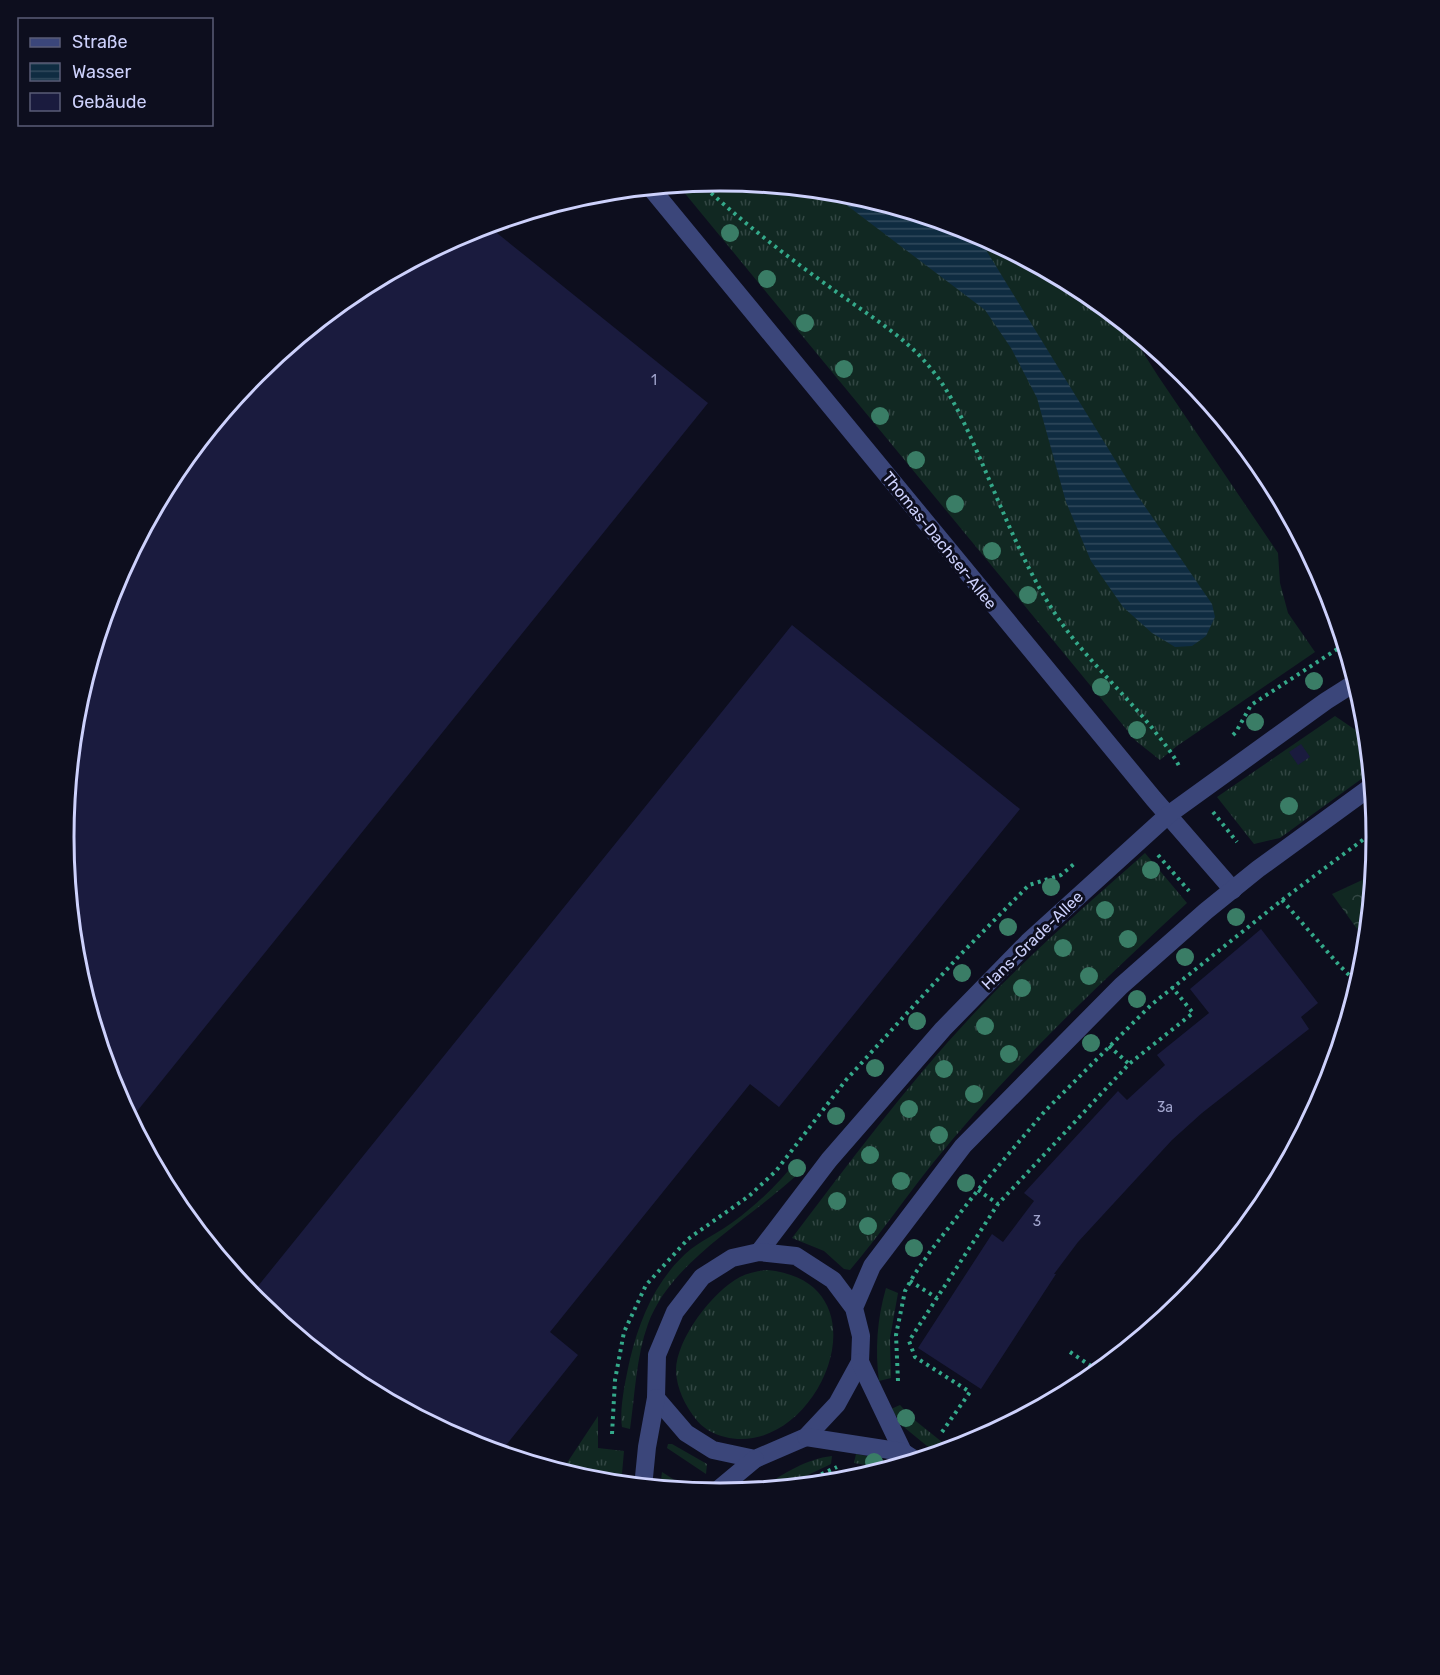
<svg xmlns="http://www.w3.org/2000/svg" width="1440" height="1675" font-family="Rubik,sans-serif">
  <defs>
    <pattern id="grass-tufts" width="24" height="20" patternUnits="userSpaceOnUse" patternTransform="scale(1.5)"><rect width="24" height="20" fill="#112822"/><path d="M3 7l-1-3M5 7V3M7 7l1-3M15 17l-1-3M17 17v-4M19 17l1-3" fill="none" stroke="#324643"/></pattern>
    <pattern id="park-crowns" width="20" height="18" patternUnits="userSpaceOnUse" patternTransform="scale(1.5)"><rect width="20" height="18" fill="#112822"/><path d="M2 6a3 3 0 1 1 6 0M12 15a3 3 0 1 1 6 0" fill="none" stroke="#324643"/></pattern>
    <pattern id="water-rules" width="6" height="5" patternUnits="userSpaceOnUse" patternTransform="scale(1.5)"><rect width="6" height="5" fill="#0f2c41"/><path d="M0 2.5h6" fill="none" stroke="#314a5d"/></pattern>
  </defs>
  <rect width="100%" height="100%" fill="#0d0e1e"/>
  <!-- grass -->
  <g fill="url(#grass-tufts)">
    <polygon points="720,181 849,193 972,231 1085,291 1125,324 1158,376 1278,553 1280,583 1288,613 1315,652 1177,746 1160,760 1136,741 678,185"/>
    <polygon points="1335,716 1357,731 1366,726 1371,772 1280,838 1254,844 1217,797"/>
    <path d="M1145,853L1187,903C1098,985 1009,1069 933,1163C905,1198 879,1236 850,1270L844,1269L824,1251L792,1238C853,1158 912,1078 982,1005C1033,951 1090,902 1145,853Z"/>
    <path d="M799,1158L803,1169C754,1218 672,1258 648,1324C636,1357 635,1395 630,1429L622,1427C619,1409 626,1378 630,1359C640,1318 657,1277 691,1249C704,1239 720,1232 733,1222C758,1204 780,1182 799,1158Z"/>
    <path d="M767,1270C893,1282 817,1460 725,1437C713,1434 702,1428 695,1418C685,1405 677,1389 676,1372C675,1340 713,1291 740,1277C748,1273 758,1271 767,1270Z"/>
    <path d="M886,1288L898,1293L890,1338L891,1378L879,1381C875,1350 877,1319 886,1288Z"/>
    <polygon points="900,1405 912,1418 952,1450 938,1455 905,1428 891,1409"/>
    <polygon points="598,1416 598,1448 624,1451 621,1485 591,1482 561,1472"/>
    <polygon points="668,1444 672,1444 707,1464 706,1474 667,1448"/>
    <polygon points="856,1454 878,1458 899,1466 884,1471 878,1467 854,1463"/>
    <path d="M832,1456L831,1464L781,1488L756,1491C779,1477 804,1459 832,1456Z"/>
    <polygon points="662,1472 687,1488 685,1491 660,1489"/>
  </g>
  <!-- park -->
  <polygon fill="url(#park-crowns)" points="1373,875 1367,943 1332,894"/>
  <!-- water -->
  <polygon fill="url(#water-rules)" points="828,191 849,193 975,232 1133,489 1212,604 1215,617 1206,636 1192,646 1175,647 1152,633 1123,607 1091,561 1066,502 1037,398 1011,348 985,310"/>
  <!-- building -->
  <g fill="#1a1b3e">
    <polygon points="487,225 708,403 130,1120 113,1089 76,965 63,837 76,709 113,586 174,472 256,373 355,291 469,230"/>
    <polygon points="792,625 1020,809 779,1107 750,1084 550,1332 578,1355 499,1454 468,1444 355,1384 250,1296"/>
    <polygon points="1301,744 1310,757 1298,765 1289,752"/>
    <polygon points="1261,929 1318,1003 1301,1017 1309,1029 1202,1113 1172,1140 1078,1242 1054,1274 1056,1274 981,1389 918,1348 992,1234 1003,1242 1034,1201 1024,1193 1118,1091 1127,1100 1165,1065 1157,1055 1209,1013 1190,989"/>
  </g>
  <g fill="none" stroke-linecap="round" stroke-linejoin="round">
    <!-- path -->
    <g stroke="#34a98a" stroke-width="4" stroke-dasharray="3 4.5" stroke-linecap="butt">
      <path d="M700,183C741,221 785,255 831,288C861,310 904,336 927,364C952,392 967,429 982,463C1005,516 1026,571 1058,618C1086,659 1122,691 1153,729C1162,741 1172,752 1179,766"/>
      <polyline points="1233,735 1236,732 1251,705 1345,644"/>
      <polyline points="1213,812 1237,842"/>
      <polyline points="1158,855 1189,891"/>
      <polyline points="1282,900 1339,965 1359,985"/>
      <polyline points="1109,1046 1129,1064"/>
      <polyline points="978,1190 998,1204"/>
      <polyline points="910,1281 937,1298"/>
      <polyline points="1070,1352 1100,1372"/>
      <polyline points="898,1381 896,1335 905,1291 914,1275 932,1249 978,1190 1045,1111 1151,1005 1282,900 1376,830"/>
      <polyline points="942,1432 970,1392 915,1357 909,1341 998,1204 1129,1064 1193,1013 1172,987"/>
      <polyline points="612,1434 615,1380 624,1332 646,1285 688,1239 749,1196 776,1171 846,1080 960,955 1029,885 1061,875 1074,864"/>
      <polyline points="794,1487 837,1467"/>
    </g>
    <!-- minor -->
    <g stroke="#3b467a" stroke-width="18">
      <polyline points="650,187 1153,798 1233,890"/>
      <polyline points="759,1252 829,1160 943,1029 1028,942 1168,815 1326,701 1356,682"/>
      <polyline points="854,1308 833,1280 796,1256 759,1252 732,1258 702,1277 675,1312 657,1355 656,1398 686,1433 713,1450 755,1459 806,1437 837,1404 860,1362 861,1336 854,1308 872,1266 963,1146 1121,986 1206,911 1258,869 1372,786"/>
      <polyline points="860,1362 903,1452"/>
      <polyline points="806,1437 903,1452 917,1461"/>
      <polyline points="643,1487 647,1447 656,1398"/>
      <polyline points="713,1494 755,1459"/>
    </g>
  </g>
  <!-- trees -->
  <g fill="#3a7d66">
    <circle cx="730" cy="233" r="9"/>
    <circle cx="767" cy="279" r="9"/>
    <circle cx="805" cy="323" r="9"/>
    <circle cx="844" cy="369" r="9"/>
    <circle cx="880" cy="416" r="9"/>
    <circle cx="916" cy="460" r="9"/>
    <circle cx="955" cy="504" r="9"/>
    <circle cx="992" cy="551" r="9"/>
    <circle cx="1028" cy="595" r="9"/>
    <circle cx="1314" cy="681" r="9"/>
    <circle cx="1101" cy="687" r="9"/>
    <circle cx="1255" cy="722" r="9"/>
    <circle cx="1137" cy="730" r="9"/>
    <circle cx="1289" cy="806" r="9"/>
    <circle cx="1151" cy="870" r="9"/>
    <circle cx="1051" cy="887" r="9"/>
    <circle cx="1105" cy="910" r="9"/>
    <circle cx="1236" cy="917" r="9"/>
    <circle cx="1008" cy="927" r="9"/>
    <circle cx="1128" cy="939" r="9"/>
    <circle cx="1063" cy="948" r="9"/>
    <circle cx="1185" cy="957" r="9"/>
    <circle cx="962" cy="973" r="9"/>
    <circle cx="1089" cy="976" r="9"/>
    <circle cx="1022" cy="988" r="9"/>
    <circle cx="1137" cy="999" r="9"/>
    <circle cx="917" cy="1021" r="9"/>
    <circle cx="985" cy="1026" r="9"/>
    <circle cx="1091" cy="1043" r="9"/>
    <circle cx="1009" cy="1054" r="9"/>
    <circle cx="875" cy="1068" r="9"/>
    <circle cx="944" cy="1069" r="9"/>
    <circle cx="974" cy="1094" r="9"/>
    <circle cx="909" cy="1109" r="9"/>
    <circle cx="836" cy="1116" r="9"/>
    <circle cx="939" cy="1135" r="9"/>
    <circle cx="870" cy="1155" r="9"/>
    <circle cx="797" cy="1168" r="9"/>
    <circle cx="901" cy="1181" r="9"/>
    <circle cx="966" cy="1183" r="9"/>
    <circle cx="837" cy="1201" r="9"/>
    <circle cx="868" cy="1226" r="9"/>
    <circle cx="914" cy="1248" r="9"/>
    <circle cx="906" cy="1418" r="9"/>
    <circle cx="874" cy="1462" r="9"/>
  </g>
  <g text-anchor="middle" stroke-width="6" stroke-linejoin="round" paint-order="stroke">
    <!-- number labels -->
    <g font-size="14" fill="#a0a4cc">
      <text x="654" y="385">1</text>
      <text x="1165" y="1112">3a</text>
      <text x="1037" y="1226">3</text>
    </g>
    <!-- street labels -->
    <g font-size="16" fill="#cdd1fc" stroke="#0d0e1e">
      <text transform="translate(940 540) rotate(51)" y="6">Thomas-Dachser-Allee</text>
      <text transform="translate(1032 940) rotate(-44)" y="6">Hans-Grade-Allee</text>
    </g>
  </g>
  <!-- crop -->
  <path d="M0 0H1440V1675H0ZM74 837a646 646 0 1 1 1292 0a646 646 0 1 1-1292 0Z" fill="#0d0e1e" fill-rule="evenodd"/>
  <path fill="none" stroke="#cdd1fc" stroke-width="3" d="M74 837a646 646 0 1 1 1292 0a646 646 0 1 1-1292 0Z"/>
  <!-- legend -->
  <rect x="18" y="18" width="195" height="108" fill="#0d0e1e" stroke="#5a5c77" stroke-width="1.5"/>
  <rect x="30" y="38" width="30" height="9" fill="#3b467a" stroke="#5a5c77" stroke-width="1.5"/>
  <text x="72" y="48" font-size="18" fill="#cdd1fc">Straße</text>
  <rect x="30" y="63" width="30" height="18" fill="url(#water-rules)" stroke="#5a5c77" stroke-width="1.5"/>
  <text x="72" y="78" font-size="18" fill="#cdd1fc">Wasser</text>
  <rect x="30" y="93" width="30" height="18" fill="#1a1b3e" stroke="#5a5c77" stroke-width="1.5"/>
  <text x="72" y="108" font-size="18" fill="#cdd1fc">Gebäude</text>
</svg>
